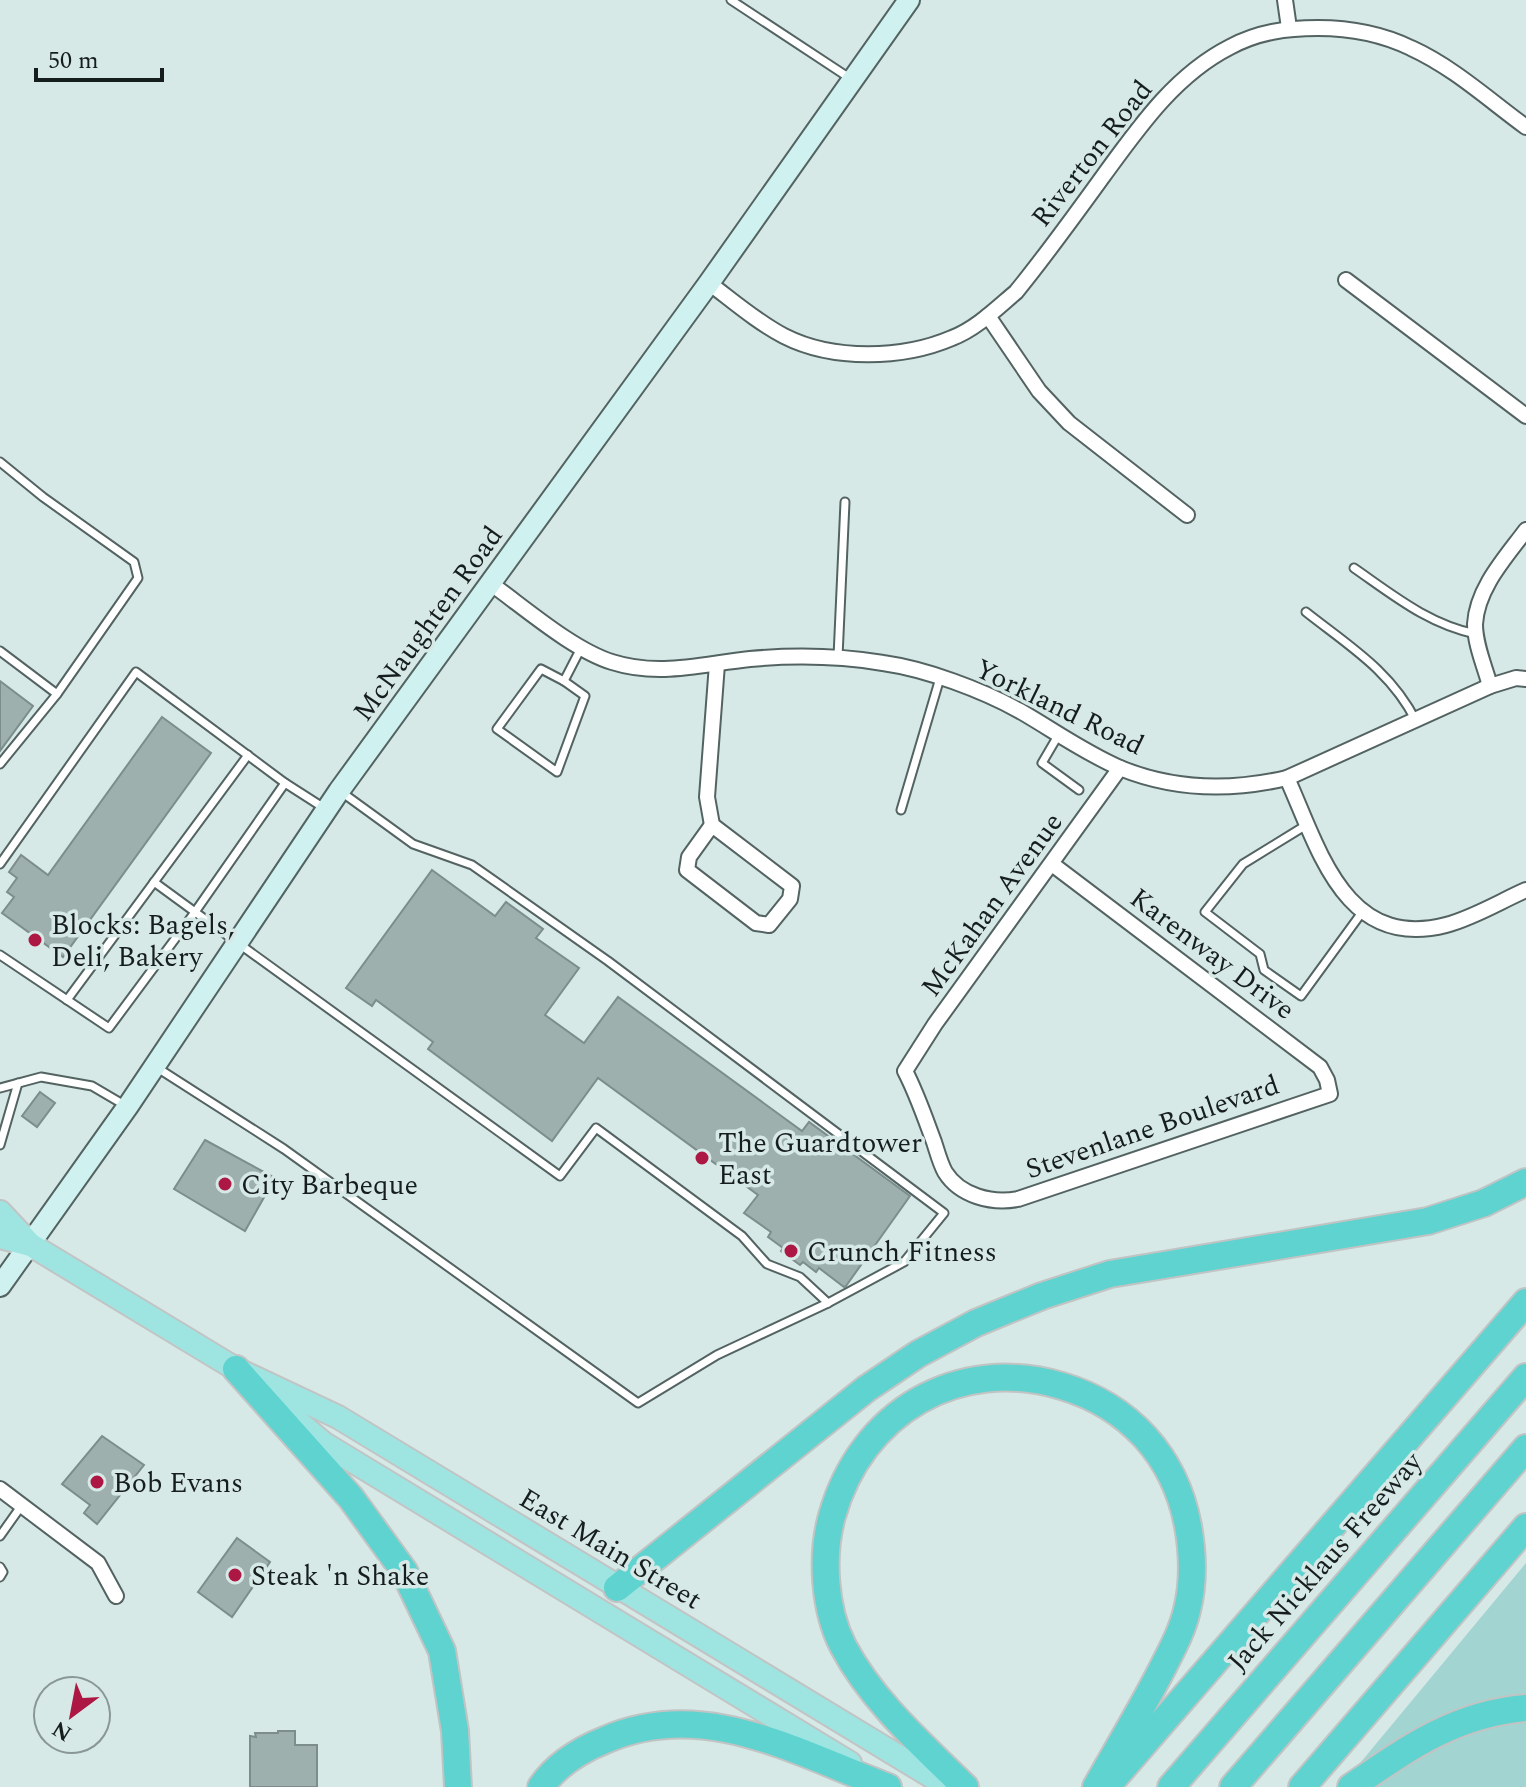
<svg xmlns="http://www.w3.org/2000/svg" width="1526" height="1787" font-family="Spectral,serif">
  <rect width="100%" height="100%" fill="#d6e9e7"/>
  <!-- green -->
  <g fill="#a2d4d1">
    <polygon points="1526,1563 1526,1700 1366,1767 1361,1762"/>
    <polygon points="1526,1719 1526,1787 1371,1787 1402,1765 1482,1726"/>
  </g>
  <!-- building -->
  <g fill="#9eb0ae" stroke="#7c8d8c" stroke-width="2">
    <polygon points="0,681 33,706 0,751"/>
    <polygon points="162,717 211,753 63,957 2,913 14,897 7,892 17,878 9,872 21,855 48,875"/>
    <polygon points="432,870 495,916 506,902 543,929 536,938 579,968 545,1015 584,1043 618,997 802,1131 809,1122 910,1196 846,1286 844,1287 819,1268 816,1272 803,1262 800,1265 781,1251 783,1248 768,1237 771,1232 744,1213 758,1195 598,1078 552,1141 428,1049 433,1042 376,1000 372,1006 346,988"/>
    <polygon points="40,1092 55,1103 37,1127 22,1116"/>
    <polygon points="205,1140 275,1178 245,1231 174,1189"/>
    <polygon points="102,1436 144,1465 97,1524 84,1513 90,1505 62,1484"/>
    <polygon points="237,1538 270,1562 232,1617 198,1592"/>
    <polygon points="278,1731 295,1731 295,1745 317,1745 317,1787 250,1787 250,1736 256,1737 255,1733 278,1733"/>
  </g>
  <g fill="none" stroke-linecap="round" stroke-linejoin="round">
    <defs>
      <g id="lane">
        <polyline points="731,0 851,79"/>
        <polyline points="0,462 43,497 134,562 138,578 57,694 0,764"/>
        <path d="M1354,568C1393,595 1428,624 1476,634"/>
        <path d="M1306,612C1349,646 1391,671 1416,721"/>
        <polyline points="0,651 57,694"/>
        <polyline points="838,657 845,502"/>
        <polygon points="541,669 564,681 585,696 557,772 497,729"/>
        <polyline points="564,681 581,648"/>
        <polyline points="1059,734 1042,763 1079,790"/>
        <polyline points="285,783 195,912 560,1176 596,1128 742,1236 767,1264 800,1277 828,1303"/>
        <polyline points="901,810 940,678"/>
        <polyline points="1308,824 1243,864 1205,912 1260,954 1264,970 1301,996 1363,911"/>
        <polyline points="0,864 136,672 285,783 324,808"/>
        <polyline points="0,955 109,1028 195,912 154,882"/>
        <polyline points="67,1000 248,755"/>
        <polyline points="156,1067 284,1149 638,1403 717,1355 828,1303 904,1262 944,1213 608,961 472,865 413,844 340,791"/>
        <polyline points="0,1088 41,1077 92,1086 126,1106"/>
        <polyline points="0,1145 18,1083"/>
        <polyline points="0,1536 22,1505"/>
        <polyline points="0,1567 3,1572 0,1577"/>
      </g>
      <g id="street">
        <polyline points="1285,0 1289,28"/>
        <polyline points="1346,280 1526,416"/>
        <path d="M709,283C733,301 757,322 784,336C833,361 903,359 952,338C976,329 997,308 1016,292C1047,254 1075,215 1104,175C1139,127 1175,75 1230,47C1258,32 1286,28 1318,28C1350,28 1382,34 1411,48C1453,67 1489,100 1526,127"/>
        <polyline points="988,316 1039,391 1069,423 1187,515"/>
        <path d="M490,583C525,608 573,650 612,662C659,677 702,664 750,659C794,655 840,656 883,663C926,669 982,690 1020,711C1053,730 1085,753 1120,768C1174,790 1231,791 1287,778L1490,686L1516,678L1526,679"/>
        <path d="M1490,686C1485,667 1475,645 1475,624C1477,588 1506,557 1526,530"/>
        <path d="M1287,778C1319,849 1345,951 1446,925C1473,918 1501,901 1526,890"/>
        <polygon points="712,825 792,886 790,899 769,925 756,923 687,870 689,857"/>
        <polyline points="712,825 707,797 717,664"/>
        <path d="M1052,864L1320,1067L1327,1080L1330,1094L1018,1199C992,1204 960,1196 945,1172C940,1163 937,1151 934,1142C925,1118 917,1094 905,1071L935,1024L1120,768"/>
        <polyline points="0,1489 98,1563 116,1596"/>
      </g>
      <polyline id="secondary" points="0,1286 128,1106 339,791 709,283 909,0"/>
      <g id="primary">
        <polyline points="0,1212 30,1244"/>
        <polyline points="0,1237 31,1245 236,1369 338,1417 949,1787"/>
        <polyline points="283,1409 323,1443 850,1763"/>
      </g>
      <g id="highway">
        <polyline points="236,1369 351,1498 404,1571 442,1651 455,1731 458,1787"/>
        <polyline points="617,1588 866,1389 918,1354 976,1323 1042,1296 1110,1274 1428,1221 1484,1203 1526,1182"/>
        <polyline points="1115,1777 1526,1302"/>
        <path d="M541,1787C556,1765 580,1750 605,1740C703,1697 795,1752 888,1787"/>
        <path d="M965,1787C921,1744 872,1701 843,1646C824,1609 821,1555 832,1516C861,1412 958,1355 1062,1386C1129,1406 1175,1456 1188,1526C1193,1554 1194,1582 1187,1610C1182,1632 1171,1651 1161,1671C1141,1710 1118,1748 1096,1787"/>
        <polyline points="1171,1787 1526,1377"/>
        <polyline points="1233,1787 1526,1448"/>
        <polyline points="1302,1787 1526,1527"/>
        <path d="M1351,1787C1408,1748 1455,1714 1526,1708"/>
      </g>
    </defs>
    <!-- lane casing -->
    <use href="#lane" stroke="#536362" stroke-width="11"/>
    <!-- street casing -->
    <use href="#street" stroke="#536362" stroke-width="18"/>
    <!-- secondary casing -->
    <use href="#secondary" stroke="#536362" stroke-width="24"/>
    <!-- primary casing -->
    <use href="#primary" stroke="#c2c4c4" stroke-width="26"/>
    <!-- highway casing -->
    <use href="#highway" stroke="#c2c4c4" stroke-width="30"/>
    <!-- lane -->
    <use href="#lane" stroke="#fff" stroke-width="7"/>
    <!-- street -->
    <use href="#street" stroke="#fff" stroke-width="14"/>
    <!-- secondary -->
    <use href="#secondary" stroke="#cff2f1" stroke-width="20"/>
    <!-- primary -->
    <use href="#primary" stroke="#9ee5e2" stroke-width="22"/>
    <!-- highway -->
    <use href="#highway" stroke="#5ed3cf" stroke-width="26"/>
  </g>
  <!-- markers -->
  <g fill="#ac1843" stroke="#d6e9e7" stroke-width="3">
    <circle cx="35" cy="940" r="8"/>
    <circle cx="702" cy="1158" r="8"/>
    <circle cx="225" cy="1184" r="8"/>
    <circle cx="791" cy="1251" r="8"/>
    <circle cx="97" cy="1482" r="8"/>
    <circle cx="235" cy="1575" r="8"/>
  </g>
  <g text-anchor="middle" stroke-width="7" stroke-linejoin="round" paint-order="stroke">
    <!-- street labels -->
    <g font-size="28" fill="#161d1d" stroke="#d6e9e7">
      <text transform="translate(1091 153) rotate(-52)" y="10">Riverton Road</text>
      <text transform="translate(427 623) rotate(-54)" y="10">McNaughten Road</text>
      <text transform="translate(1060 706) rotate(26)" y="10">Yorkland Road</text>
      <text transform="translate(991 904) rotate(-54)" y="10">McKahan Avenue</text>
      <text transform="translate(1213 953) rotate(37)" y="10">Karenway Drive</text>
      <text transform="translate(1152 1126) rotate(-19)" y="10">Stevenlane Boulevard</text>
      <text transform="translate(611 1548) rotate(31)" y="10">East Main Street</text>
      <text transform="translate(1324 1561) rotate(-49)" y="10">Jack Nicklaus Freeway</text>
    </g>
    <!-- poi labels -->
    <g font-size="28" fill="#161d1d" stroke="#d6e9e7" text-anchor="start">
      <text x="51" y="934">Blocks: Bagels,<tspan x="51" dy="32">Deli, Bakery</tspan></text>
      <text x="718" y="1152">The Guardtower<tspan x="718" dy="32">East</tspan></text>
      <text x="241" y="1194">City Barbeque</text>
      <text x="807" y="1261">Crunch Fitness</text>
      <text x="113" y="1492">Bob Evans</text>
      <text x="251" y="1585">Steak 'n Shake</text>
    </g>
  </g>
  <!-- north arrow -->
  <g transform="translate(72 1715) rotate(212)"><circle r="38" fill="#d6e9e7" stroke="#899796" stroke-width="2"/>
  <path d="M0-6L14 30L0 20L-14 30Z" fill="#ac1843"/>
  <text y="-12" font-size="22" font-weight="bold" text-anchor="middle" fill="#161d1d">N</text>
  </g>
  <!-- scale -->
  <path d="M36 68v12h126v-12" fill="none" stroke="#161d1d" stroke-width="4"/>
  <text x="48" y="68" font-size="24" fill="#161d1d" stroke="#d6e9e7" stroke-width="6" paint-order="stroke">50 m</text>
</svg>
